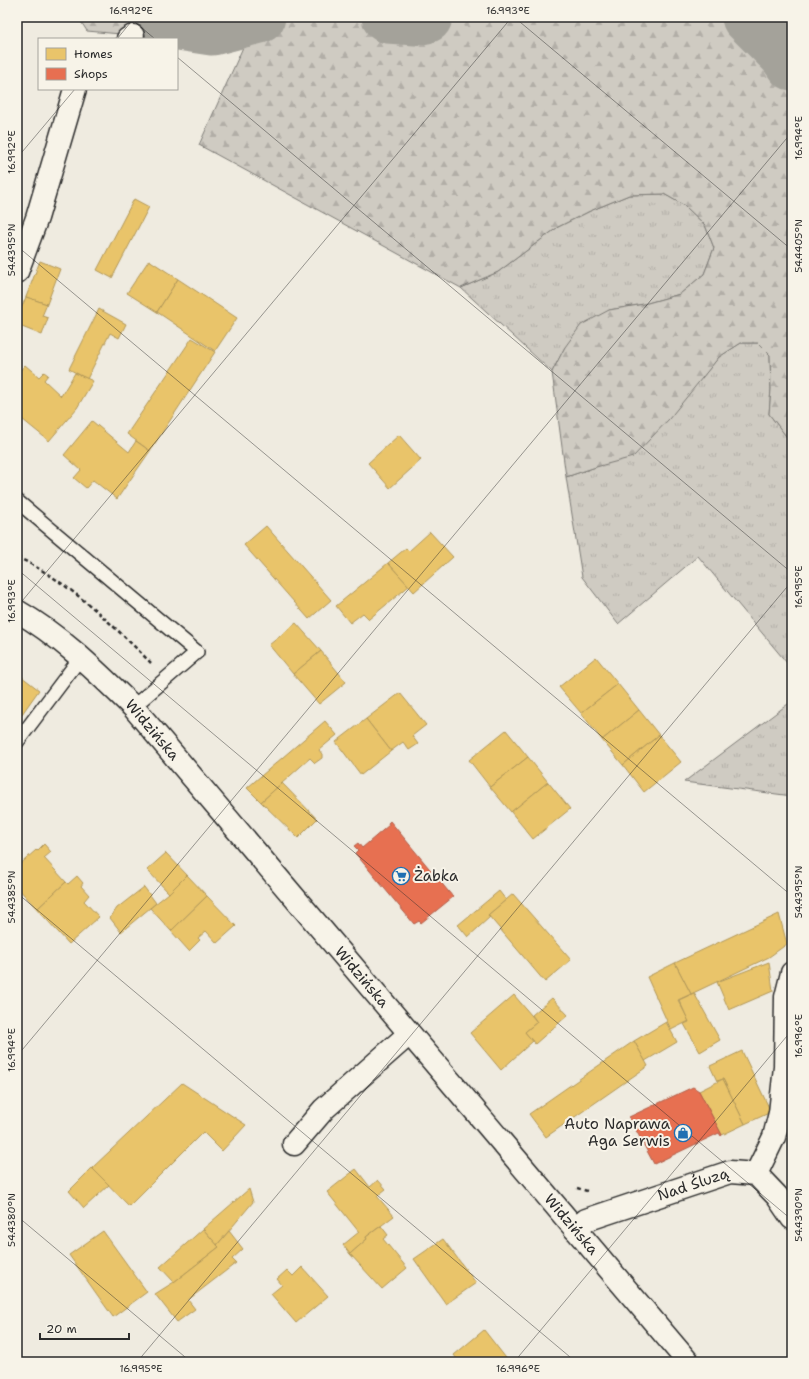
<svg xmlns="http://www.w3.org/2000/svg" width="809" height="1379" font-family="'Shantell Sans',sans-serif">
  <defs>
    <pattern id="grass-tufts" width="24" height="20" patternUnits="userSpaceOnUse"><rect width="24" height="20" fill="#cfcbc2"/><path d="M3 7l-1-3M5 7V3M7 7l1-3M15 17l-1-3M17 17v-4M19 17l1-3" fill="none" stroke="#b2aea7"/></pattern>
    <pattern id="forest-firs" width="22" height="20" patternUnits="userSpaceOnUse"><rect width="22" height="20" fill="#cfcbc2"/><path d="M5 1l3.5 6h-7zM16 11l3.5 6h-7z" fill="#b2aea7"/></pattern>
  </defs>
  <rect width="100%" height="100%" fill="#efebe0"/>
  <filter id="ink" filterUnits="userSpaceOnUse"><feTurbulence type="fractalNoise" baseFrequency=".025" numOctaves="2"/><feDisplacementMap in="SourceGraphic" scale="8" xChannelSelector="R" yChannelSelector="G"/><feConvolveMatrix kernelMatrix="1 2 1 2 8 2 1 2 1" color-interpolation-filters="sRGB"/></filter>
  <g filter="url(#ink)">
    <!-- grass -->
    <g fill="url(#grass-tufts)" stroke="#7d7b76">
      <polygon points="664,194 685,206 705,225 714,248 704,274 680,294 644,304 609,310 565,347 552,372 461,288 498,272 558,227 590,211 629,195"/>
      <polygon points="741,343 758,343 770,355 771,389 769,414 786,436 792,442 792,669 698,556 618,624 582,577 566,477 596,467 701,379 719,357"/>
      <polygon points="792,701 792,796 684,782"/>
    </g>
    <!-- forest -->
    <polygon fill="url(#forest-firs)" stroke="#7d7b76" points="78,17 792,17 792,442 786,436 769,414 771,389 770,355 758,343 741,343 719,357 669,419 633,457 596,467 566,477 552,372 565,347 581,325 609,310 644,304 680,294 704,274 714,248 705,225 685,206 664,194 629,195 590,211 558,227 498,272 461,288 199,145 244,45 87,31"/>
    <!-- homes -->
    <g fill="#e9c46a" stroke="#b09657">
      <polygon points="134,199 149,207 112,278 97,270"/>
      <polygon points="149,260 178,279 157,312 127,293"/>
      <polygon points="40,261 60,269 47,304 26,297"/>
      <polygon points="178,279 237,318 215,351 157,312"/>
      <polygon points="26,297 47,304 42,316 48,318 42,335 17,325 17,318"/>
      <polygon points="99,309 126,324 119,338 110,333 87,379 69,369"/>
      <polygon points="192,338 215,352 150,451 127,434"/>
      <polygon points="25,365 39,377 44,372 48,375 44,380 61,396 75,373 93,381 77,408 49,441 17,415 17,374"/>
      <polygon points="92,421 129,452 136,441 150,451 117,499 93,480 86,488 74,478 81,470 64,455"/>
      <polygon points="399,435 421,460 390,488 368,463"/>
      <polygon points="266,526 331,600 309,619 244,545"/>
      <polygon points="430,532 453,557 414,592 388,563 406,548 409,551"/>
      <polygon points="388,563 409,586 369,619 363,613 350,623 336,606"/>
      <polygon points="296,623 321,651 293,674 269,645"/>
      <polygon points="321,651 346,682 319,704 293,674"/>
      <polygon points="596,657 618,684 581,713 559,687"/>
      <polygon points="17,673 39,690 17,721"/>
      <polygon points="618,684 639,710 602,740 581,713"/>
      <polygon points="400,693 426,725 412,736 418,744 409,750 403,742 391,751 366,719"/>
      <polygon points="639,710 659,735 623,765 602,740"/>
      <polygon points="366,719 391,751 361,775 336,742"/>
      <polygon points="325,721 337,735 319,750 322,754 322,758 315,763 310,758 261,802 247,788"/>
      <polygon points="506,730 528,757 490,787 469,760"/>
      <polygon points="659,735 681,762 644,792 623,765"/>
      <polygon points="528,757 548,782 511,812 490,787"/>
      <polygon points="548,782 570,809 533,839 511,812"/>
      <polygon points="282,783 317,819 298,838 261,802"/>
      <polygon points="44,844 51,852 44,858 66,882 37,909 17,887 17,867 36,850 37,851"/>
      <polygon points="166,853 187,875 169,893 147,870"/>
      <polygon points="187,875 207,896 171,931 150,908 169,893"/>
      <polygon points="77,876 83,883 81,886 89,895 84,901 99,917 69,944 37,909 66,882 68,884"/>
      <polygon points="144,887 156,903 121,932 110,918 117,908"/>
      <polygon points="499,891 506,900 488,915 490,917 468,937 458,925"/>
      <polygon points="513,894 571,960 545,982 488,915"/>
      <polygon points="207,896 236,926 217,943 206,931 198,938 200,940 189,951 171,931"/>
      <polygon points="779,914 787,944 769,957 691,994 675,963"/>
      <polygon points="769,962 773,991 729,1010 717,982"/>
      <polygon points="675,963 691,994 678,1000 689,1021 671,1030 647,977"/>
      <polygon points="694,993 720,1040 700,1052 684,1024 689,1022 679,1000"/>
      <polygon points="514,995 537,1022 525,1032 533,1041 501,1070 470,1033"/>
      <polygon points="552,998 568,1015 535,1044 525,1032 537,1022 532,1015"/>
      <polygon points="666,1022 677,1042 645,1061 634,1041"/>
      <polygon points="634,1041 648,1066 546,1137 529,1114"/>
      <polygon points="742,1051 771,1112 745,1124 723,1079 717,1081 710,1066"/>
      <polygon points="723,1079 745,1124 722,1135 699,1091"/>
      <polygon points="182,1083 246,1125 222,1151 203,1132 129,1206 92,1168"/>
      <polygon points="92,1168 109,1185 84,1208 69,1191"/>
      <polygon points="356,1169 370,1187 378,1180 386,1189 377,1196 394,1216 366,1237 367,1239 350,1254 343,1245 359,1232 327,1192"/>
      <polygon points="249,1189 253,1202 217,1245 203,1229"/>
      <polygon points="381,1226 388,1235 383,1239 407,1268 382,1289 350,1254 367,1239 366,1237"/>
      <polygon points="203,1229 219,1247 174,1282 160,1267"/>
      <polygon points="103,1231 147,1292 113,1317 69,1255"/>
      <polygon points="229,1231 243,1249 232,1259 236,1263 188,1300 195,1309 177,1322 155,1294 174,1282 219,1247 217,1245"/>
      <polygon points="443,1239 476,1283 446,1304 414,1259"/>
      <polygon points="302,1267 328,1296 296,1323 271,1294 282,1285 277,1279 287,1270 293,1276"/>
      <polygon points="484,1330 509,1362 459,1362 454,1355"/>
    </g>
    <!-- shops -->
    <g fill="#e76f51" stroke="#af5b46">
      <polygon points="390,821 453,897 421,923 419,921 414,924 355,853 358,850 354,846 358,843 362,848 389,825 388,823"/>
      <polygon points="693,1087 699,1091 722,1135 721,1136 719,1133 654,1164 629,1117"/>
    </g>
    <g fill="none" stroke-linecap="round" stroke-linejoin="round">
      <!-- river -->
      <g stroke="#a4a29a" stroke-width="53">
        <polyline points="388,17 416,19 426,17"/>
        <polyline points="748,17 785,54 792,64"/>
        <polyline points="166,22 212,29 259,17"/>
      </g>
      <defs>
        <g id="lane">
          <polyline points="17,501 197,652 133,707"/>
          <polyline points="17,742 81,657"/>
        </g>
        <g id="street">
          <polyline points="128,39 133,36"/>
          <polyline points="17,272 37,218 75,89"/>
          <path id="s1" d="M17,611C61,636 97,672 133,707L688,1362"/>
          <polyline points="294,1144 324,1109 409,1034"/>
          <polyline points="756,1174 774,1137 780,1113 785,1067 786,997 792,973"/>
          <polyline points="756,1174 777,1196 792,1218"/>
          <path id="s2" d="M575,1229L586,1220L730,1172L756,1174"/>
        </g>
      </defs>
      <!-- lane casing -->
      <use href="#lane" stroke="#2b2b2b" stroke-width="16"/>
      <!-- street casing -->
      <use href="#street" stroke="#2b2b2b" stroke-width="25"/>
      <!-- path -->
      <g stroke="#2b2b2b" stroke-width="2.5" stroke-dasharray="4 3" stroke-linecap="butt">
        <path d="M17,557C68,581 111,623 151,663"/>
        <polyline points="577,1188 587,1191"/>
      </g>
      <!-- lane -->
      <use href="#lane" stroke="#f7f3e8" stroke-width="13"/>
      <!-- street -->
      <use href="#street" stroke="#f7f3e8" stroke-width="22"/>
    </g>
  </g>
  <!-- ticks -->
  <path fill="none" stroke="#2b2b2b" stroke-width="1" stroke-opacity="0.45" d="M129,17L155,39M514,17L792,250M117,39L135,17M177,57L792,573M17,158L75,89M17,246L792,896M17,569L792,1220M17,607L512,17M17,893L576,1362M17,1056L792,132M17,1216L191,1362M137,1362L792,581M514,1362L792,1030"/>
  <!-- icons -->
  <defs>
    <symbol id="supermarket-ring" viewBox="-11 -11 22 22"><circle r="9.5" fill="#f7f3e8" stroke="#1f6fb2" stroke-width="1.5"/><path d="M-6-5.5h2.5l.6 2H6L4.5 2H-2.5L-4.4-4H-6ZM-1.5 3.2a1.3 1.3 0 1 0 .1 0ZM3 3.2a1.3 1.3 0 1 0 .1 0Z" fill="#1f6fb2"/></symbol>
    <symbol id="shop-ring" viewBox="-11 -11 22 22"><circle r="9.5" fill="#f7f3e8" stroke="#1f6fb2" stroke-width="1.5"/><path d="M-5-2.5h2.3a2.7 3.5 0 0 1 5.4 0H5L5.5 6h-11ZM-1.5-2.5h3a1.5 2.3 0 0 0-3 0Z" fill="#1f6fb2"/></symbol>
  </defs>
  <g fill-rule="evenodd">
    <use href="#supermarket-ring" x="391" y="866" width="20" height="20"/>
    <use href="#shop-ring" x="673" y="1123" width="20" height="20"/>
  </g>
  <g text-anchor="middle" stroke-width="4" stroke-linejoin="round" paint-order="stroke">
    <!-- street labels -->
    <g font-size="15" fill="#2b2b2b" stroke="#f7f3e8">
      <text dy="5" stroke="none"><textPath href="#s1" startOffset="181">Widzińska</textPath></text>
      <text dy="5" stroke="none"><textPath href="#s1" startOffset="505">Widzińska</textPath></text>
      <text dy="5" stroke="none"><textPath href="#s2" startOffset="127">Nad Śluzą</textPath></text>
      <text dy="5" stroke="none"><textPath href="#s1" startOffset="829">Widzińska</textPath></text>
    </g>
    <!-- poi labels -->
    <g font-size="15" fill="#2b2b2b" stroke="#f7f3e8" text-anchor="start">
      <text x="414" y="881">Żabka</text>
      <text x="670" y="1129" text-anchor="end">Auto Naprawa<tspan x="670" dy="17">Aga Serwis</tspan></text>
    </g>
  </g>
  <!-- margin -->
  <rect width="809" height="1379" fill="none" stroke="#f7f3e8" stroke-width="44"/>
  <!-- legend -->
  <rect x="38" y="38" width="140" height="52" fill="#f7f3e8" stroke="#a5a39c"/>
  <rect x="46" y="48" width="20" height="12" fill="#e9c46a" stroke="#a5a39c"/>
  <text x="74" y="58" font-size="12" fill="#2b2b2b">Homes</text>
  <rect x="46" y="68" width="20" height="12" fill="#e76f51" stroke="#a5a39c"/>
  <text x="74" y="78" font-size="12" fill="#2b2b2b">Shops</text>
  <!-- scale -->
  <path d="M40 1333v6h89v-6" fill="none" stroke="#2b2b2b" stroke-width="2"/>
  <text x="46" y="1333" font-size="12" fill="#2b2b2b" stroke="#f7f3e8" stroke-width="3" paint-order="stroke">20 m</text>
  <rect x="22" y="22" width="765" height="1335" fill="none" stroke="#2b2b2b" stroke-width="1.5"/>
  <g font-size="10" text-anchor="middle" fill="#2b2b2b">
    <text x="131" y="14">16.992°E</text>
    <text x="508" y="14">16.993°E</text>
    <text transform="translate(798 138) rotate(-90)" y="4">16.994°E</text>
    <text transform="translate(11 152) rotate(-90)" y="4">16.992°E</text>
    <text transform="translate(798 246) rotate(-90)" y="4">54.4405°N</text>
    <text transform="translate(11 250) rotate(-90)" y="4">54.4395°N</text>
    <text transform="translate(798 587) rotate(-90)" y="4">16.995°E</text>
    <text transform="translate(11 601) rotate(-90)" y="4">16.993°E</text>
    <text transform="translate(798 892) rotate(-90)" y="4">54.4395°N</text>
    <text transform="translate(11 897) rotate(-90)" y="4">54.4385°N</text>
    <text transform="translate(798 1036) rotate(-90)" y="4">16.996°E</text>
    <text transform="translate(11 1050) rotate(-90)" y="4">16.994°E</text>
    <text transform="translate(798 1215) rotate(-90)" y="4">54.4390°N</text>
    <text transform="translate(11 1220) rotate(-90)" y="4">54.4380°N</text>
    <text x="141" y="1372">16.995°E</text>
    <text x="518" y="1372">16.996°E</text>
  </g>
</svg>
